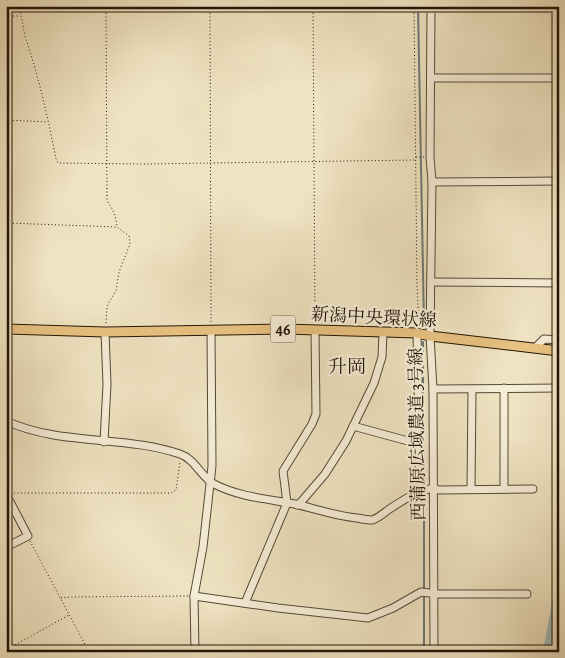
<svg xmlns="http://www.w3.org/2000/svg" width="565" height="658" font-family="Alegreya,'Noto Serif JP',serif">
  <rect width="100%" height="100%" fill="#efe3c1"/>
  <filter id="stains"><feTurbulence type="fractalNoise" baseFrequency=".004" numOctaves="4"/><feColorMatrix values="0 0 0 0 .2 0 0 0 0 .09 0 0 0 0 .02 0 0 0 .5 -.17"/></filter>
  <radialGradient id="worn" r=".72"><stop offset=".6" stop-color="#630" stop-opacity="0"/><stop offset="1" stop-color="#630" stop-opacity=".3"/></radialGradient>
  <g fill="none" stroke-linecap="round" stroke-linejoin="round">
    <!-- stream -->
    <g stroke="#6e7875" stroke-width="2">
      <polyline points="418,6 424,324"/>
      <polyline points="423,342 423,477"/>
      <polyline points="424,492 424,589"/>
      <polyline points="424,652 424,594"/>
    </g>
    <!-- river -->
    <polyline stroke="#a0bbbe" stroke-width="10" points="548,652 559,592"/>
    <defs>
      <g id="minor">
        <polyline points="431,6 430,157 432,182 430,336 433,389 434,652"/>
        <polyline points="431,78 559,78"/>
        <polyline points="432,182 559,181"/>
        <polyline points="431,282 559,283"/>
        <polyline points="417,333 420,492"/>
        <polyline points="535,348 544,339 559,340"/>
        <polyline points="504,388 504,489"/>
        <polyline points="433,389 559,388"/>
        <path d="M6,421C61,446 124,435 180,454C195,459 201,477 214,484C239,497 268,499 295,504C316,509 336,516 357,518C362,519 368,520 372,520C377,519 384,513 388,510C400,502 426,484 439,490L533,489"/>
        <polyline points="353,426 419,444"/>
        <polyline points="104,442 107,384 105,332"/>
        <polyline points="471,489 472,389"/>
        <polyline points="6,494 28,536 6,547"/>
        <polyline points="297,505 301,502 325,474 346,441 374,383 382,357 383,332"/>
        <polyline points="194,596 278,608 368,618 393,608 421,592 438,594 527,594"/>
        <polyline points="245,603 287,503 283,471 312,424 316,414 315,330"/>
        <polyline points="195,652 194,596 203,547 212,466 211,330"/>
      </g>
      <polyline id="major" points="6,329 105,332 285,329 417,333 430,336 559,351"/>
    </defs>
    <!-- minor casing -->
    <use href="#minor" stroke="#554836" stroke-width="9"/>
    <!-- major casing -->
    <use href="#major" stroke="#221407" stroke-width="11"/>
    <!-- path -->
    <g stroke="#221407" stroke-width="1" stroke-dasharray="1 2.5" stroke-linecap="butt">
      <path d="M17,6C24,19 22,27 26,39C39,78 48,118 56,159L58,163L144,164L415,160"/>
      <path d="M106,6L107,201C113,209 116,216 117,227"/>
      <polyline points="210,6 211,323"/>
      <polyline points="313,6 315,322"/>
      <polyline points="414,6 417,287 419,325"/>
      <polyline points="6,16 20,16"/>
      <polyline points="6,120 48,122"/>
      <polyline points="416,157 424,157"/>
      <polyline points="6,223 117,227 129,236 130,244 119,272 116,291 107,306 106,324"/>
      <polyline points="14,493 171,493 176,490 180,463"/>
      <polyline points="30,541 89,652"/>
      <polyline points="61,598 69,597 188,596"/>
      <polyline points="6,650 69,615"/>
    </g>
    <!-- minor -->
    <use href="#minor" stroke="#f5edd7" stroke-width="7"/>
    <!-- major -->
    <use href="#major" stroke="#e8c280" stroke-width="9"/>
  </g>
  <g text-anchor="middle" stroke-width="4.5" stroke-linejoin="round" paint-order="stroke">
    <!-- shield labels -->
    <rect fill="#f5edd7" stroke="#615545" stroke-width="1" x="270.5" y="315.5" width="25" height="27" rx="4"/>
    <g font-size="16" font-weight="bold" fill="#221407">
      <text x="283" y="335">46</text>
    </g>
    <!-- street labels -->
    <g font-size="18" fill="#221407" stroke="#f5edd7">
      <text transform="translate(374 317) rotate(3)" y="6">新潟中央環状線</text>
      <text transform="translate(417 434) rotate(-91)" y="6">西蒲原広域農道 3号線</text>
    </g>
    <!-- neighbourhood labels -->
    <g font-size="19" fill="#221407" stroke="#f5edd7">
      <text x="347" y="373">升岡</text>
    </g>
  </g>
  <!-- margin -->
  <rect width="565" height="658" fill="none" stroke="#efe3c1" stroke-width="25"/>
  <rect x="8" y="8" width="550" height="643" fill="none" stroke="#221407" stroke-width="2.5"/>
  <rect x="12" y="12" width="540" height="633" fill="none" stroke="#221407"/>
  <rect width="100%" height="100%" filter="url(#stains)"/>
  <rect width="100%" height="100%" fill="url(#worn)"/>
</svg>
